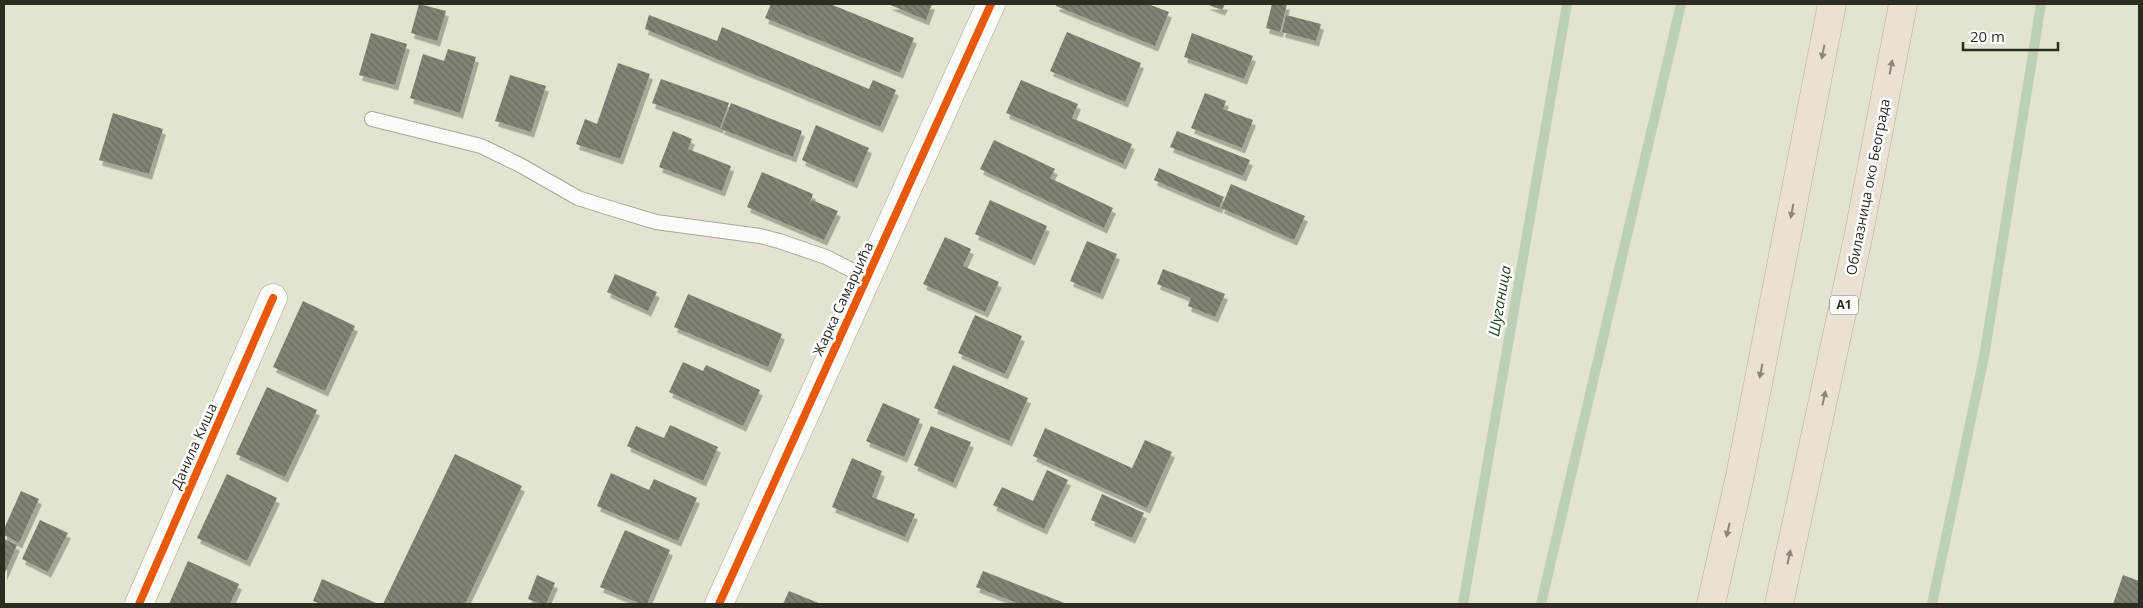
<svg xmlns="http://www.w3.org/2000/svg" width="2143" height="608" font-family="'Open Sans',sans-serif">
  <defs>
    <pattern id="building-back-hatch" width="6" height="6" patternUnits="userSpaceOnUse" patternTransform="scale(1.25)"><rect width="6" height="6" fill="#828375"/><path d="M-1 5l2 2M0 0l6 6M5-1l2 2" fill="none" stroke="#6b6b60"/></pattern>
    <filter id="shadow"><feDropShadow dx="3" dy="5.5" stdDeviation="0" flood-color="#0004"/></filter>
  </defs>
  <rect width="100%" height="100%" fill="#e4e2d0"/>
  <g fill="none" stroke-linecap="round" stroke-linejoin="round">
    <!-- stream -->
    <g stroke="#bcd0b5" stroke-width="10">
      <polyline points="1463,604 1567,4"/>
      <polyline points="1541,604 1681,4"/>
      <polyline points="1932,604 1984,357 2041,4"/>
    </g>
  </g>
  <!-- building -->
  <g fill="url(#building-back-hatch)" filter="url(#shadow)">
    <polygon points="419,4 446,11 437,41 411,33"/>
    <polygon points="771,4 830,4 914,38 900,73 765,18"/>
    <polygon points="888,4 932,4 926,20"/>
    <polygon points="1057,4 1148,4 1169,12 1155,46 1056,6"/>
    <polygon points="1206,4 1225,4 1222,10"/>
    <polygon points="1272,4 1287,4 1280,32 1266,28"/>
    <polygon points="649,15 717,41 722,27 869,89 873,80 896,90 880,127 645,29"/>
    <polygon points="1286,15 1321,24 1316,41 1282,32"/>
    <polygon points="1067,32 1141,63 1125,102 1050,71"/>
    <polygon points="371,33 407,44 395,85 359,75"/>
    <polygon points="1192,33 1253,56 1244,79 1184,57"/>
    <polygon points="448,49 476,57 460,113 410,98 423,54 444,61"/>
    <polygon points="618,63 650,74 620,159 576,144 585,119 597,124"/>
    <polygon points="510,75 546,86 531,132 495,121"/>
    <polygon points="661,79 729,103 720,128 652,103"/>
    <polygon points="1021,80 1078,104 1072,118 1132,144 1123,164 1006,113"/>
    <polygon points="1205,93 1226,101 1223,109 1253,120 1242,148 1191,128"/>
    <polygon points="731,103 802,131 793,157 721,129"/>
    <polygon points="113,113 163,129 149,174 99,160"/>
    <polygon points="816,125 869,148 854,183 802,160"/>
    <polygon points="673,131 692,139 688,149 731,166 722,191 659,167"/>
    <polygon points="1177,131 1250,160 1243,176 1170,147"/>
    <polygon points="994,140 1055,169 1050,178 1113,208 1104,228 980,169"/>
    <polygon points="1159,168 1224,197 1219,208 1154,180"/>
    <polygon points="762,172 813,194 809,205 812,200 838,211 824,240 747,207"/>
    <polygon points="1231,184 1305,216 1294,240 1221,208"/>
    <polygon points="990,200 1047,226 1032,260 975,234"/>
    <polygon points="945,237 971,249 963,266 999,282 985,312 923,284"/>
    <polygon points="1087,241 1117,254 1100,294 1070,281"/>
    <polygon points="1163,269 1225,294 1215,317 1188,306 1191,298 1157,284"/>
    <polygon points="615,274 657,292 648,311 607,292"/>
    <polygon points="688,294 782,334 768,367 674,327"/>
    <polygon points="303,301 355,326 325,391 273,367"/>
    <polygon points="975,315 1022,336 1005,374 958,353"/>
    <polygon points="683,362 703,371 706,365 760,390 743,426 669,392"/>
    <polygon points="953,365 1028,398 1009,441 934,408"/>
    <polygon points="267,387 317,410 285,477 236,454"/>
    <polygon points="883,403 920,419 904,457 866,441"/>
    <polygon points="670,425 718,447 703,481 627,446 636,426 664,438"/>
    <polygon points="931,426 971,442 953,483 914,465"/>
    <polygon points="1045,428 1132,468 1145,440 1172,452 1147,508 1033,456"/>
    <polygon points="455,454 522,486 465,604 383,604"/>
    <polygon points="852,458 882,471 872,497 915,514 905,537 832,507"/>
    <polygon points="1047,470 1068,480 1044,529 993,505 1002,487 1033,501"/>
    <polygon points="611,473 649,490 654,479 697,498 678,541 597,506"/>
    <polygon points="227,474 277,498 247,561 197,538"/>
    <polygon points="21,491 39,499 19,543 4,535 4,529"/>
    <polygon points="1102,494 1144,513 1132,538 1091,520"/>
    <polygon points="40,520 68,533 48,572 22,559"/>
    <polygon points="625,530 670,550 647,604 641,604 600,587"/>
    <polygon points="4,539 17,545 4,575"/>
    <polygon points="188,561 239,584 230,604 169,604"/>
    <polygon points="983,571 1067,604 1019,604 976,587"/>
    <polygon points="537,575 555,583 546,604 541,604 528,599"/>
    <polygon points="2123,575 2139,581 2139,604 2113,604"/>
    <polygon points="322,579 376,603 376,604 321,604 313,601"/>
    <polygon points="789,591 821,604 783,604"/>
  </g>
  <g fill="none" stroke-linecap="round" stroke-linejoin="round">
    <defs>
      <polyline id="service" points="372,119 481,146 520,165 578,198 603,206 656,222 760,236 779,241 826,257 867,278"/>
      <g id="minor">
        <polyline points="139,604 273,298"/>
        <polyline points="719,604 991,4"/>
      </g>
      <g id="motorway">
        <polyline points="1711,604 1740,476 1832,4"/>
        <polyline points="1779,604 1859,233 1903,4"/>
      </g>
    </defs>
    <!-- service casing -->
    <use href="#service" stroke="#a9a79a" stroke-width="16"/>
    <!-- minor casing -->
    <use href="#minor" stroke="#a9a79a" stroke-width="29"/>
    <!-- motorway casing -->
    <use href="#motorway" stroke="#b6ae9a" stroke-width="29"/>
    <!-- service -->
    <use href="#service" stroke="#fbfbf8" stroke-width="14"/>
    <!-- minor -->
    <use href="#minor" stroke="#fbfbf8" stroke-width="28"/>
    <!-- motorway -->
    <use href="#motorway" stroke="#e8e1d4" stroke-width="28"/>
    <defs>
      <g id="cycleway">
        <polyline points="139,604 273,298"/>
        <polyline points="719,604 991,4"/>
      </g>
    </defs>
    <!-- cycleway casing -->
    <use href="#cycleway" stroke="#fff" stroke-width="11"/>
    <!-- cycleway -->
    <use href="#cycleway" stroke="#e8590c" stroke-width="8"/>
  </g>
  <!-- one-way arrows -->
  <defs><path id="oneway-solid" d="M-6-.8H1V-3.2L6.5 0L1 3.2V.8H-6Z" transform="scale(1.25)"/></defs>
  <g fill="#8b867a">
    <use href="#oneway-solid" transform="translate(1823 52) rotate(101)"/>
    <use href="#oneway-solid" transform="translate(1891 67) rotate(-79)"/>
    <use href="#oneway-solid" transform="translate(1792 211) rotate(101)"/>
    <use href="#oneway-solid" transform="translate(1761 371) rotate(101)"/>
    <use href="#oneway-solid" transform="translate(1824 398) rotate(-78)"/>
    <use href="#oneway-solid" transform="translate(1728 530) rotate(103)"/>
    <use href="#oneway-solid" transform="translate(1789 557) rotate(-78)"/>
  </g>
  <g text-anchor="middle" stroke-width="5" stroke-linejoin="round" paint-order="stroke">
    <!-- shield labels -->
    <rect fill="#fff" stroke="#6d6b63" stroke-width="1" x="1830" y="295.5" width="28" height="19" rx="4"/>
    <g font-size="12" font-weight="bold" fill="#2e2c20">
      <text x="1844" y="309">A1</text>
    </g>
    <!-- street labels -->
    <g font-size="14" fill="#2e2c20" stroke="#fff">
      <text transform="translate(1868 187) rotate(-79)" y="5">Обилазница око Београда</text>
      <text transform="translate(843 299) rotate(-65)" y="5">Жарка Самарџића</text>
      <text transform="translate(194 446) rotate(-66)" y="5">Данила Киша</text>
    </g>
    <!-- water labels -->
    <g font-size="15" font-style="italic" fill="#1e481f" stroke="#fff">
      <text transform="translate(1500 301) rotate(-80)" y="5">Шуганица</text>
    </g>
  </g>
  <!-- border -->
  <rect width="2143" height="608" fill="none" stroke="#2e2c20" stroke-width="10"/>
  <!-- scale -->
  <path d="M1963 42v8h95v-8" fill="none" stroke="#2e2c20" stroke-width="2.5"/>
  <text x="1970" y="42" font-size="15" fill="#2e2c20" stroke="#ffffff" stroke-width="4" paint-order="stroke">20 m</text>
</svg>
